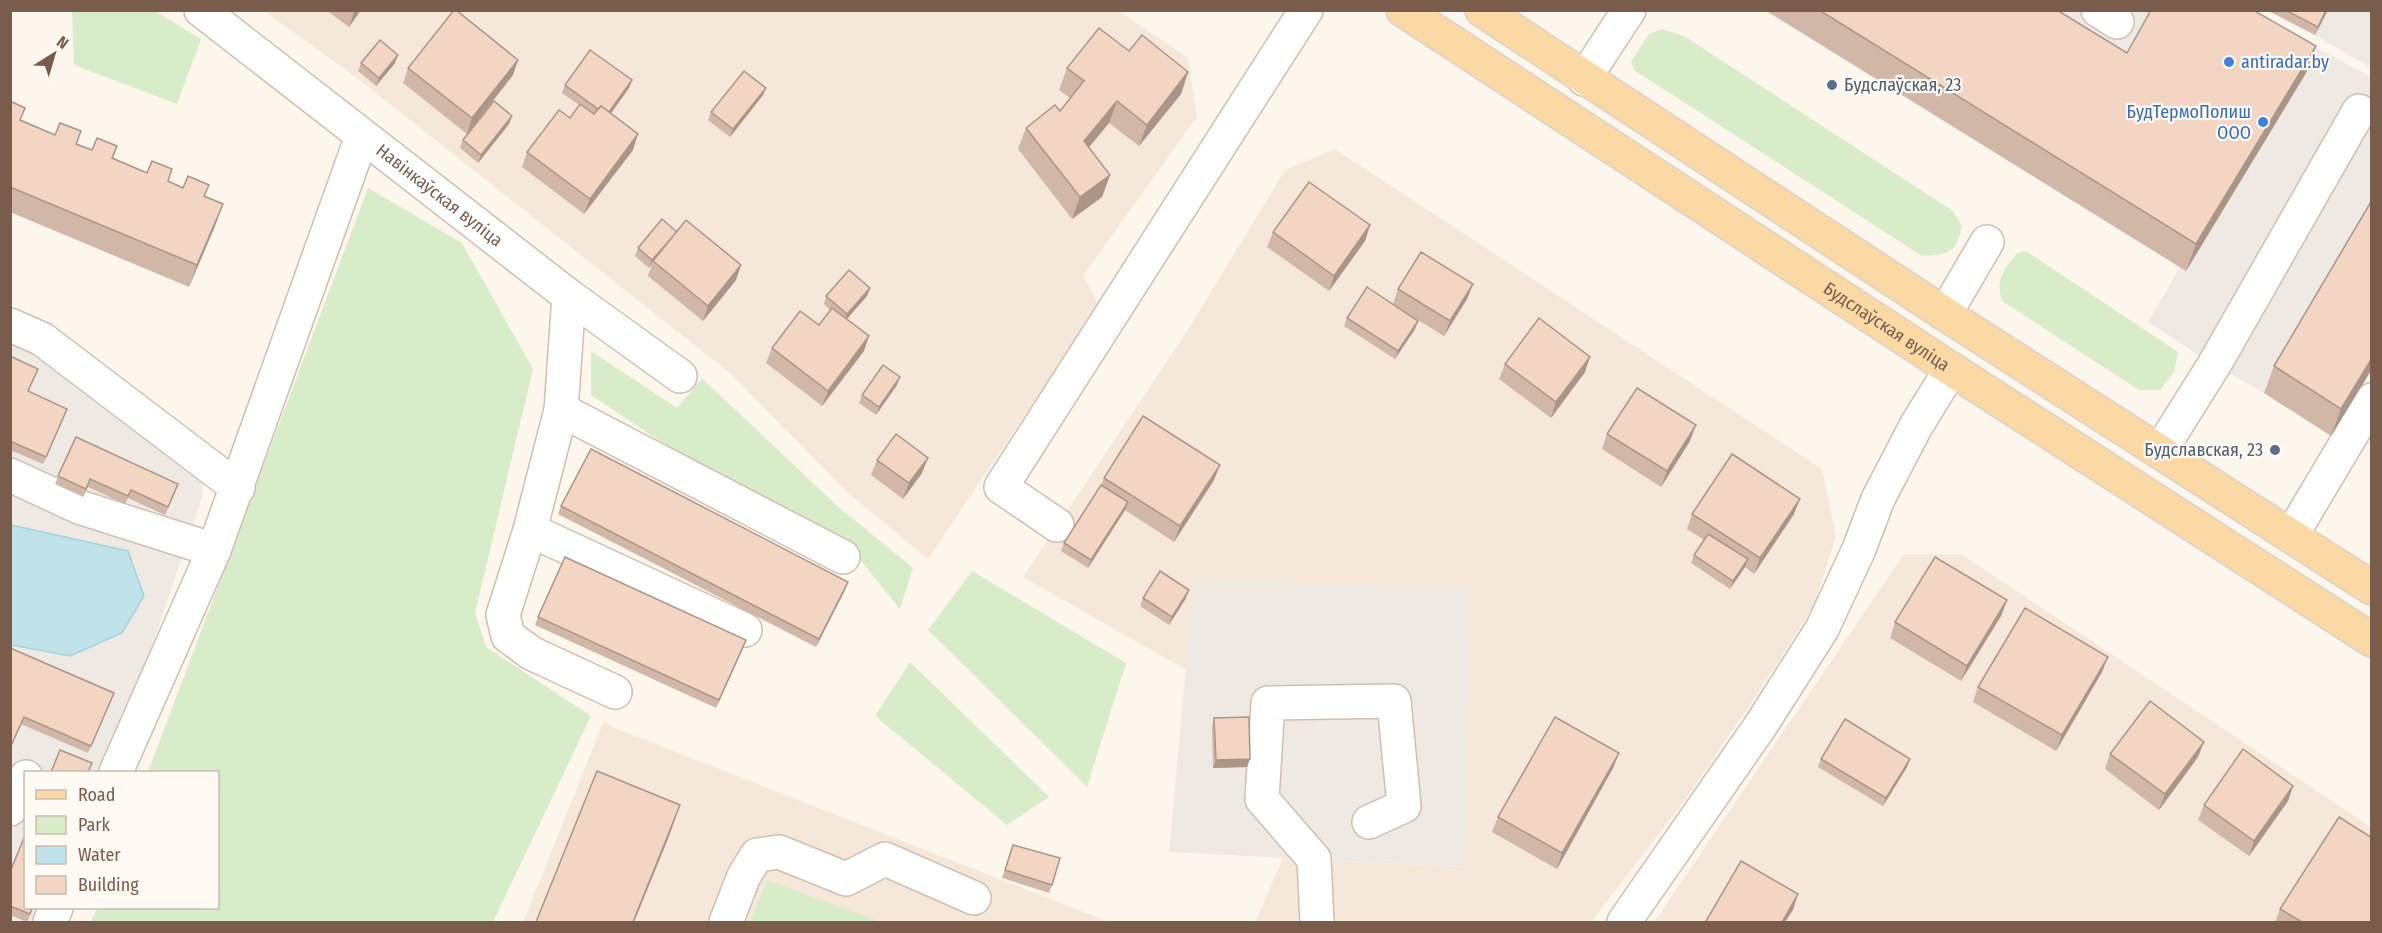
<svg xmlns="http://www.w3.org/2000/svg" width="2382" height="933" font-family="'Fira Sans Condensed',sans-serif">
  <rect width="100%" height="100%" fill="#fdf6ec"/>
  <!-- residential -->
  <g fill="#f5e8da">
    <polygon points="264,11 1119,11 1188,58 1197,117 1083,276 1099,305 928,559 847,492 731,374 357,78"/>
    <polygon points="1335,149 1822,469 1836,536 1814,606 1756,696 1685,800 1591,922 1255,922 1283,858 1464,867 1194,581 1186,670 1023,577 1189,328 1285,170"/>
    <polygon points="1904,554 1961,554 2371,827 2371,922 1654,922"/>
    <polygon points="604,721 615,728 1109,922 523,922"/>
  </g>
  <!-- industrial -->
  <g fill="#efe9e4">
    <polygon points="1765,11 2248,11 2371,77 2371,369 2264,393 2214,365 2148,322 2180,267"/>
    <polygon points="2267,11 2371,11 2371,68 2315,35"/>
    <polygon points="11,308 52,327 195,434 203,495 143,672 100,772 26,772 26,908 42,908 35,922 11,922"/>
    <polygon points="1194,580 1469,587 1464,867 1169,852"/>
  </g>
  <!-- green -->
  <g fill="#d8ecc9">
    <polygon points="72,11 155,11 201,39 177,104 74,65"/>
    <path d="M1662,29L1684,36L1953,211L1962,226C1956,254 1949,254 1922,256L1634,70L1631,61L1649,34Z"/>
    <polygon points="368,188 462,243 533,369 475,613 486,647 591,716 493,922 91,922 97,908 218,908 218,772 148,772"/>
    <path d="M2026,251L2178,352L2174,372L2160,390H2139L2002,301C1995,279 2004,270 2017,253Z"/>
    <polygon points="591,351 677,408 702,378 835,504 913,568 900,609 849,546 657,439 591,395"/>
    <polygon points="972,571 1126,663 1087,787 928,630"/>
    <polygon points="910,662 1049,797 1007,825 875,716"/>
    <polygon points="767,880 880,922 750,922"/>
  </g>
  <!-- water -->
  <polygon fill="#bfe3e8" stroke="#a5d3da" stroke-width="1.5" points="11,525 128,551 144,596 122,633 70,656 11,645"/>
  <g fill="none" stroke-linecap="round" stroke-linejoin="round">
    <defs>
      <g id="minor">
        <path id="s1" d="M201,10L569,296L680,376"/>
        <polyline points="2098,10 2117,22"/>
        <polyline points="1584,79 1629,10"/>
        <polyline points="569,296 561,410 530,530 503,615 508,636 531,653 615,692"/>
        <polyline points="1945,314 1987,242"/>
        <polyline points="10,325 42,339 238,488"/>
        <polyline points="561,410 843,557"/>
        <polyline points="2160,451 2214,365 2359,111"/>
        <polyline points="10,475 79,507 214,550"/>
        <polyline points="1057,525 1001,487 1306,10"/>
        <polyline points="530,530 745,630"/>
        <polyline points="2291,536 2372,400"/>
        <polyline points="116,772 214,550 362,136"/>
        <polyline points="10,809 26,777"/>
        <polyline points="50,922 56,908"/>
        <polyline points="726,922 744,876 757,855 779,852 846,879 885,859 974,898"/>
        <polyline points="1317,922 1314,859 1262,799 1268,703 1394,701 1404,806 1369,822"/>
        <polyline points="1624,922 1761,725 1822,629 1859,549 1878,499 1916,426 1951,369"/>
      </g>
      <g id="major">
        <path id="s2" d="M1403,10L1951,369L2372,640"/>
        <polyline points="1482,10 1945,314 2372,588"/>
      </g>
    </defs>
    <!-- minor casing -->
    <use href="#minor" stroke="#d1beb0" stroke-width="36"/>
    <!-- major casing -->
    <use href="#major" stroke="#dad1cd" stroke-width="36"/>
    <!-- minor -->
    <use href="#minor" stroke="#fff" stroke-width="33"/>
    <!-- major -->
    <use href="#major" stroke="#fbd9a5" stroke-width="33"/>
  </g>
  <!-- wall -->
  <g fill="#d1b7a8">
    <polygon points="326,10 361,10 349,27"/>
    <polygon points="1765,10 2057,10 2127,53 2306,73 2186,271"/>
    <polygon points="2267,10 2328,10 2315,35"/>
    <polygon points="1129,51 1188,72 1181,94 1139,146 1109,123 1089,147 1110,175 1102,197 1072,219 1018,149 1026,128 1060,111 1070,98 1059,90 1067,68"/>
    <polygon points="398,55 395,63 376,86 358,71 361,63"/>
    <polygon points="408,68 513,75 467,134 403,83"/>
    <polygon points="632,80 629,88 611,113 633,150 584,214 522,167 527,152 570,118 579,105 562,93 565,85"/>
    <polygon points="766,88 763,95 730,137 708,120 711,112"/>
    <polygon points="10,101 25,108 20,121 92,150 117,146 113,159 205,196 215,226 189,287 10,212"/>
    <polygon points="512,116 509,124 478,163 460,148 463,140"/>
    <polygon points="1370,225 1365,241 1329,291 1267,247 1273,232"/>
    <polygon points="638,248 736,280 703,321 648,276 652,265 649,268 635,256"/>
    <polygon points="1473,284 1467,299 1444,336 1403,311 1415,329 1395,359 1344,326 1347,318 1393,304 1398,289"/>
    <polygon points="870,288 867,296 847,319 864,351 822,406 766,363 772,348 819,325 830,310 824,304 826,296"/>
    <polygon points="10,356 38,369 28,391 64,417 43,464 10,450"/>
    <polygon points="1505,364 1585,372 1551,418 1499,379"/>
    <polygon points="2274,366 2372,369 2331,436 2264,393"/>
    <polygon points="897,385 876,415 859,403 862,395"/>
    <polygon points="1607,434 1690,441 1661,487 1602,449"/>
    <polygon points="76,437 175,492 165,515 128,498 125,504 88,487 83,497 55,484"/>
    <polygon points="877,460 922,473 903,499 871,475"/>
    <polygon points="1220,465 1214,480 1174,542 1125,510 1088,568 1061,551 1064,543 1101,485 1104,478"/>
    <polygon points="561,506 845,590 816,647 558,514"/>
    <polygon points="1692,514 1794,514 1754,574 1745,567 1730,589 1691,563 1694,555 1704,540 1687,529"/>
    <polygon points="1143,598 1186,598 1169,625 1140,606"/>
    <polygon points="2007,600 2001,616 1961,681 1890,638 1895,622"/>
    <polygon points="538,617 743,648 716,708 535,625"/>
    <polygon points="10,648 111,701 88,753 21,724 10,749"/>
    <polygon points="2102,672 2056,751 1973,702 1978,687"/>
    <polygon points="1214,718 1247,767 1213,768 1212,726"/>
    <polygon points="1619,753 1613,768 1557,869 1492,832 1498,817"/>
    <polygon points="2110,754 2198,757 2159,810 2105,769"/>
    <polygon points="1821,759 1907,767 1883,806 1818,767"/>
    <polygon points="2293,786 2288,801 2249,856 2198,820 2204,805"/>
    <polygon points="1013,845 1052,885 1049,893 1002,878"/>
    <polygon points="10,866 12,867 33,908 27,922 10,915"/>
    <polygon points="2280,909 2372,922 2275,922"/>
  </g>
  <!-- shaded-wall -->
  <g fill="#aa9588">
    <polygon points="355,10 361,10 349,27 354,12"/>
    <polygon points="2326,10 2328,10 2315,35 2318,27"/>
    <polygon points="2316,46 2306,73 2186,271 2196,244"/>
    <polygon points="398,55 395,63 376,86 379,78"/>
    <polygon points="518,60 513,75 467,134 472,118"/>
    <polygon points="1188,72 1181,94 1139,146 1147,125"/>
    <polygon points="632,80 629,88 604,123 607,115"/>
    <polygon points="766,88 763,95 730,137 733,129"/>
    <polygon points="1117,101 1109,123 1076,163 1084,141"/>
    <polygon points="512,116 509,124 478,163 481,155"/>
    <polygon points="638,134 633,150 584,214 590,199"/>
    <polygon points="1110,175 1102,197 1072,219 1080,197"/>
    <polygon points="223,204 215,226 189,287 197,265"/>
    <polygon points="1370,225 1365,241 1329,291 1334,276"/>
    <polygon points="677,232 653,261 649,268 652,260"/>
    <polygon points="741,265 736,280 703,321 708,306"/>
    <polygon points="1473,284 1467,299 1444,336 1450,321"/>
    <polygon points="870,288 867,296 844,322 847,314"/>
    <polygon points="1418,321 1415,329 1395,359 1398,351"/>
    <polygon points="869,336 864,351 822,406 828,391"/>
    <polygon points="1590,357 1585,372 1551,418 1556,402"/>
    <polygon points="2372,358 2372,369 2331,436 2341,409"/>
    <polygon points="900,377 897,385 876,415 879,407"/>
    <polygon points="1696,425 1690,441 1661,487 1667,471"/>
    <polygon points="928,458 922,473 903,499 909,483"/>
    <polygon points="1220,465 1214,480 1174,542 1180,526"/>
    <polygon points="1800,499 1794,514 1754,574 1760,558"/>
    <polygon points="1128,502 1125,510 1088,568 1091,560"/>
    <polygon points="1748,559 1745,567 1730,589 1733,581"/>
    <polygon points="848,582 845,590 816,647 819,639"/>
    <polygon points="1189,590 1186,598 1169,625 1172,617"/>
    <polygon points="2007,600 2001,616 1961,681 1967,666"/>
    <polygon points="746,640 743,648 716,708 719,700"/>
    <polygon points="2108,657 2102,672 2056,751 2062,735"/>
    <polygon points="2204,742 2198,757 2159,810 2165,794"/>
    <polygon points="1619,753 1613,768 1557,869 1562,853"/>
    <polygon points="1250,759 1247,767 1213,768 1216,760"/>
    <polygon points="1910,759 1907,767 1883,806 1886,798"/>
    <polygon points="2293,786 2288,801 2249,856 2254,841"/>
    <polygon points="680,805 668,839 634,922 633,922"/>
    <polygon points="1798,894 1793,910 1785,922 1782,922"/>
  </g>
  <!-- building -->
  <g fill="#f3d5c3" stroke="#aa9588" stroke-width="1.5">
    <polygon points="454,10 456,10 518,60 472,118 408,68"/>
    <polygon points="1819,10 2057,10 2127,53 2151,10 2253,10 2316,46 2196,244"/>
    <polygon points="2285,10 2326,10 2318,27"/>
    <polygon points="1099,28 1129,51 1142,35 1188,72 1147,125 1117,101 1084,141 1110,175 1080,197 1026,128 1055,105 1060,111 1084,81 1067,68"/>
    <polygon points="380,40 398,55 379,78 361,63"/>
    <polygon points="590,50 632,80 609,112 601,106 598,109 565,85"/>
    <polygon points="744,71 766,88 733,129 711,112"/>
    <polygon points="10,101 25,108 20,120 55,135 60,123 81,131 76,144 92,150 97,138 117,146 112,158 147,173 152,161 172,169 168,181 183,188 188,176 209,185 204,196 223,204 197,265 10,187"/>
    <polygon points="494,101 512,116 481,155 463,140"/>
    <polygon points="580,104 594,114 601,106 638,134 590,199 527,152 559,110 570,118"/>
    <polygon points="1309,182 1370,225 1334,276 1273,232"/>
    <polygon points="2372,200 2372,358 2341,409 2274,366"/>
    <polygon points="662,219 677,232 652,260 638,248"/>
    <polygon points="686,220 741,265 708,306 653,261"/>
    <polygon points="1421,252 1473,284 1450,321 1398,289"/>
    <polygon points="849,270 870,288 847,314 826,296"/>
    <polygon points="1367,287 1418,321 1398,351 1347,318"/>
    <polygon points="832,308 869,336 828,391 772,348 800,311 819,325"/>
    <polygon points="1539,318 1590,357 1556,402 1505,364"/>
    <polygon points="10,356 38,369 28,391 67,409 46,457 10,441"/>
    <polygon points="883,365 900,377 879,407 862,395"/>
    <polygon points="1637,388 1696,425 1667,471 1607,434"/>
    <polygon points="1143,416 1220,465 1180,526 1104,478"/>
    <polygon points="896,434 928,458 909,483 877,460"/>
    <polygon points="76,437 178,484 168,507 131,490 128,496 90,479 86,489 58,476"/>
    <polygon points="591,449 848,582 819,639 561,506"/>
    <polygon points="1732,454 1800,499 1760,558 1692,514"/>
    <polygon points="1101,485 1128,502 1091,560 1064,543"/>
    <polygon points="1708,534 1748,559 1733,581 1694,555"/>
    <polygon points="565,557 746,640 719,700 538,617"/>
    <polygon points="1935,557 2007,600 1967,666 1895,622"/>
    <polygon points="1160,571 1189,590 1172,617 1143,598"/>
    <polygon points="2025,608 2108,657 2062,735 1978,687"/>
    <polygon points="10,648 114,693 91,746 24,717 10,748"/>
    <polygon points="2150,701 2204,742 2165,794 2110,754"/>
    <polygon points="1249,717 1250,759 1216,760 1214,718"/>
    <polygon points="1555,717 1619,753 1562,853 1498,817"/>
    <polygon points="1845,719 1910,759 1886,798 1821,759"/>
    <polygon points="2243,749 2293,786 2254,841 2204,805"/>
    <polygon points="60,750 92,763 88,772 51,772"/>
    <polygon points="597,771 680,805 633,922 536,922"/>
    <polygon points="2339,817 2372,838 2372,920 2370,922 2302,922 2280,909"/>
    <polygon points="26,833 26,908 32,908 30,914 10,906 10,866 12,867"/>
    <polygon points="1013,845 1060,858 1052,885 1005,870"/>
    <polygon points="1741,861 1798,894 1782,922 1709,922 1706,921"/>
  </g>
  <!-- markers -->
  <g fill="#3f7fe0" stroke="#fffaf3" stroke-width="2">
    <circle cx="2229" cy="62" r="6"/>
    <circle cx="2263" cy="122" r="6"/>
  </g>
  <g fill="#5c6f8a" stroke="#fffaf3" stroke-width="2">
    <circle cx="1832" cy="85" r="6"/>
    <circle cx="2275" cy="450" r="6"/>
  </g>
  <g text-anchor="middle" stroke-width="4.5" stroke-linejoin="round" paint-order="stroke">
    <!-- shop labels -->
    <g font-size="18" fill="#366cbe" stroke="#fffaf3" text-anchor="start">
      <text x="2241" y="68">antiradar.by</text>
      <text x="2251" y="118" text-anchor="end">БудТермоПолиш<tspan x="2251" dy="21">ООО</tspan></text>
    </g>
    <!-- service labels -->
    <g font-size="18" fill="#4e5e75" stroke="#fffaf3" text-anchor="start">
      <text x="1844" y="91">Будслаўская, 23</text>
      <text x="2263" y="456" text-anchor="end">Будславская, 23</text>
    </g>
    <!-- street labels -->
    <g font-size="18" fill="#7a5c4d" stroke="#fffaf3">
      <text dy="6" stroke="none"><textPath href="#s1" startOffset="302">Навінкаўская вуліца</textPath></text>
      <text dy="6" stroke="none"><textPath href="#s2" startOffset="578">Будслаўская вуліца</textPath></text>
    </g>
  </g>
  <!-- border -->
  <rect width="2382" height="933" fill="none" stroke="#7a5c4d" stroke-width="24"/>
  <!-- legend -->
  <rect x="24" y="771" width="195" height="138" fill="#fffaf3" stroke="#cabbb1" stroke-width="1.5"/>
  <rect x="36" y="790" width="30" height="9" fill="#fbd9a5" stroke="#cabbb1" stroke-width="1.5"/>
  <text x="78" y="801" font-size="18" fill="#7a5c4d">Road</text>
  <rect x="36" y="816" width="30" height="18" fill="#d8ecc9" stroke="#cabbb1" stroke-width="1.5"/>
  <text x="78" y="831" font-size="18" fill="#7a5c4d">Park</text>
  <rect x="36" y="846" width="30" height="18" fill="#bfe3e8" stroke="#cabbb1" stroke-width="1.5"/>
  <text x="78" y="861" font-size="18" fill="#7a5c4d">Water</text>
  <rect x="36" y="876" width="30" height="18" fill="#f3d5c3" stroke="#cabbb1" stroke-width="1.5"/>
  <text x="78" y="891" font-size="18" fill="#7a5c4d">Building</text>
  <!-- north arrow -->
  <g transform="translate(54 54) rotate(37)" stroke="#fffaf3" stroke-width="4.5" paint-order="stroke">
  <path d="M0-4.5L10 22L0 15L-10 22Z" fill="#7a5c4d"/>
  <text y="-9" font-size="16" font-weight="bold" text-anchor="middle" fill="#7a5c4d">N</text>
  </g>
</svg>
